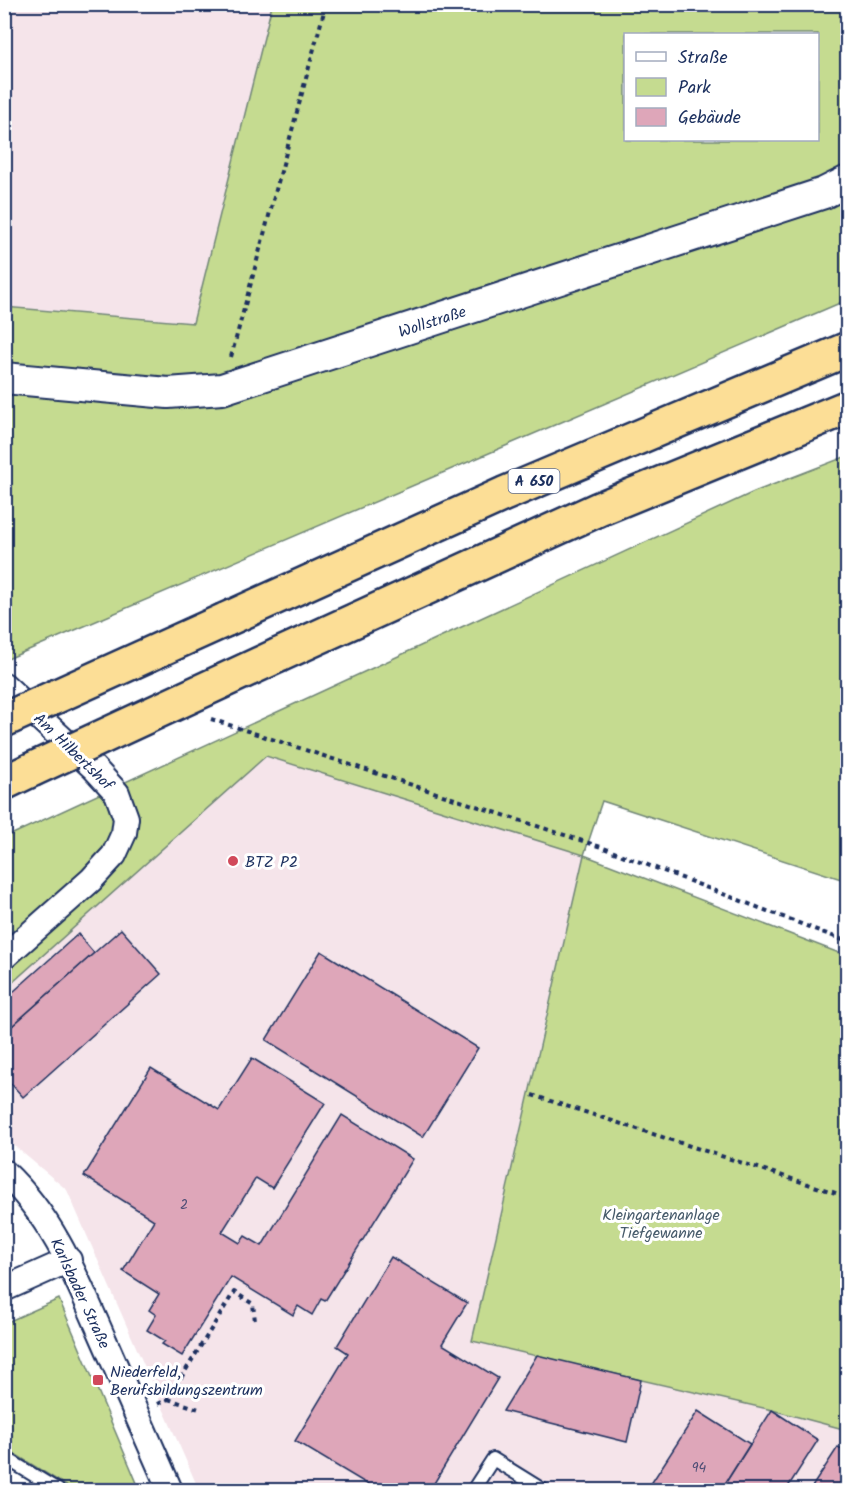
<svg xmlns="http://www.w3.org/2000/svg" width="852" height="1495" font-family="Kalam,sans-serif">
  <rect width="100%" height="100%" fill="#fff"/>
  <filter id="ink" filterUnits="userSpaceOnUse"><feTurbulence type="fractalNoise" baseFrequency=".0167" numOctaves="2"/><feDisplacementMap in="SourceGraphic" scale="12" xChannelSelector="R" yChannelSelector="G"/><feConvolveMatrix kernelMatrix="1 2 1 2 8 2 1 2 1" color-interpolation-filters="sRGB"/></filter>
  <g filter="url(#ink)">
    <!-- built -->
    <g fill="#f5e4ea">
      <polygon points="11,5 272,5 193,323 5,307 4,65"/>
      <polygon points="266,756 584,855 545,1020 472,1341 772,1410 847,1430 847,1490 199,1490 67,1190 5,1138 4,989"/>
    </g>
    <!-- green -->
    <g fill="#c5db90" stroke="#708577" stroke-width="1.5" fill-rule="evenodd">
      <polygon points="5,4 11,5 5,65 4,5"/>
      <path d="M272,5H847V300L5,660L4,307L193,323ZM626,34H818V140H626Z"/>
      <polygon points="847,456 847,881 602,801 584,855 847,956 847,1430 772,1410 472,1341 584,855 266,756 5,989 4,838 754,492"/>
      <polygon points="59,1299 140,1490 73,1490 5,1448 5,1323"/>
    </g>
    <!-- building -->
    <g fill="#dea6b9" stroke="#1b2f5e" stroke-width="1.5">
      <polygon points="121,929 161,974 23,1097 4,1076 4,1033"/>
      <polygon points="78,934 94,953 4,1033 4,1000"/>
      <polygon points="321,951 478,1048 423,1137 266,1040"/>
      <polygon points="252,1058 325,1103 272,1188 256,1178 222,1232 240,1243 245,1236 262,1246 342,1115 413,1159 325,1301 321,1299 312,1315 298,1306 293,1315 231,1277 182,1356 162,1344 165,1341 147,1330 156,1315 149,1310 159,1294 123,1271 154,1220 84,1176 151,1068 219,1110"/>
      <polygon points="391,1257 467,1303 442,1344 498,1378 430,1490 390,1490 381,1485 377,1490 295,1441 348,1353 337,1346"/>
      <polygon points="537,1355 641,1380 627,1442 503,1411"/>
      <polygon points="772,1410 818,1440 786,1490 721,1490"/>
      <polygon points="698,1411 750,1444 721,1490 647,1490"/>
      <polygon points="838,1447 848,1453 848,1490 810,1490"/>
    </g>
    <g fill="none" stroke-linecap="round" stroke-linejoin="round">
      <defs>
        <g id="service">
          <polyline points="4,1457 58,1490"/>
          <polyline points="473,1490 493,1459 543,1490"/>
        </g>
        <g id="minor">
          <polyline points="4,685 94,768 117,793 126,818 124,833 114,855 91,880 4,957"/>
          <path d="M4,1172C54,1219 77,1279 104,1340C126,1390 148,1440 170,1490"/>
          <polyline points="4,1289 69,1260"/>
        </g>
        <polyline id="tertiary" points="4,378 168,393 222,389 824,193 848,181"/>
        <g id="motorway">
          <polyline points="225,620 504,494 848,349"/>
          <polyline points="279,655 599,509 848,407"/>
          <polyline points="4,783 31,770"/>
        </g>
      </defs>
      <!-- service casing -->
      <use href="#service" stroke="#1b2f5e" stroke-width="16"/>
      <!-- minor casing -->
      <use href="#minor" stroke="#1b2f5e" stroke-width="28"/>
      <!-- tertiary casing -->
      <use href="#tertiary" stroke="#1b2f5e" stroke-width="34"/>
      <!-- motorway casing -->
      <use href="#motorway" stroke="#1b2f5e" stroke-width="38"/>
      <!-- path -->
      <g stroke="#1b2f5e" stroke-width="4" stroke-dasharray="4.5 4.5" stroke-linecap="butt">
        <polyline points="231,357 326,4"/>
        <polyline points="211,719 601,847 848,942"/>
        <polyline points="532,1095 848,1197"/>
        <polyline points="168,1399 199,1409"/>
        <polyline points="158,1404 168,1399 234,1292 253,1304 255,1321"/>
      </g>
      <!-- service -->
      <use href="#service" stroke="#fff" stroke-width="12"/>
      <!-- minor -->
      <use href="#minor" stroke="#fff" stroke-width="24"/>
      <!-- tertiary -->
      <use href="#tertiary" stroke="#fff" stroke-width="30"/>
      <!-- motorway -->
      <use href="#motorway" stroke="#fcde96" stroke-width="33"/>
      <defs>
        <g id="motorway-bridge">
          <polyline points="4,720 225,620"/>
          <polyline points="31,770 279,655"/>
        </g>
      </defs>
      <!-- motorway-bridge casing -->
      <use href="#motorway-bridge" stroke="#1b2f5e" stroke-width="38" stroke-linecap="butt"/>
      <!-- motorway-bridge -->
      <use href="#motorway-bridge" stroke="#fcde96" stroke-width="33"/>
    </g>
  </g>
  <!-- markers -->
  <g fill="#d1495b" stroke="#fff" stroke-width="2">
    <circle cx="233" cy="861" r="6"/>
    <rect x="92" y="1374" width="12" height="12" rx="3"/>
  </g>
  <g text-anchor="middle" stroke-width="6" stroke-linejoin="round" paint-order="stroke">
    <!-- number labels -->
    <g font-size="14" fill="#4c4d75">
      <text x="184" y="1209">2</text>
      <text x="699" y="1472">94</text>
    </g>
    <!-- shield labels -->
    <rect fill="#fff" stroke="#5f6d8e" stroke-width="1.5" x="508.5" y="469" width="51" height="24" rx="4.5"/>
    <g font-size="15" font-weight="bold" fill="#1b2f5e">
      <text x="534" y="486">A 650</text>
    </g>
    <!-- street labels -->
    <g font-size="16" fill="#1b2f5e" stroke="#fff">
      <text transform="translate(432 321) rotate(-18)" y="6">Wollstraße</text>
      <text transform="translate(74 751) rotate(44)" y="6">Am Hilbertshof</text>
      <text transform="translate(81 1293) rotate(65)" y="6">Karlsbader Straße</text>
    </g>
    <!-- poi labels -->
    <g font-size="16" fill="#1b2f5e" stroke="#fff" text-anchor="start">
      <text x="245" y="867">BTZ P2</text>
      <text x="110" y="1377">Niederfeld,<tspan x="110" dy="18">Berufsbildungszentrum</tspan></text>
    </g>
    <!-- park labels -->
    <g font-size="16" fill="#465a6a" stroke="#fff">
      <text x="661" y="1220">Kleingartenanlage<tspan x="661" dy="18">Tiefgewanne</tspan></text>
    </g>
  </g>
  <!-- margin -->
  <rect width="852" height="1495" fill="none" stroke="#fff" stroke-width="24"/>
  <rect x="12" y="12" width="828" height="1471" fill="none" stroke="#1b2f5e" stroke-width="2" filter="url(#ink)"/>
  <!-- legend -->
  <rect x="624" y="33" width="195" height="108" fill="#ffffff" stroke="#a4acbf" stroke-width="1.5"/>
  <rect x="636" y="52" width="30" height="9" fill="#ffffff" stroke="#a4acbf" stroke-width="1.5"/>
  <text x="678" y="63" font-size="18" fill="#1b2f5e">Straße</text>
  <rect x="636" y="78" width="30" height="18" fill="#c5db90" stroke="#a4acbf" stroke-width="1.5"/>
  <text x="678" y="93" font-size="18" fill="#1b2f5e">Park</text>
  <rect x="636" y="108" width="30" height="18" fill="#dea6b9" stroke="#a4acbf" stroke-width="1.5"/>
  <text x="678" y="123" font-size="18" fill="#1b2f5e">Gebäude</text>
</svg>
